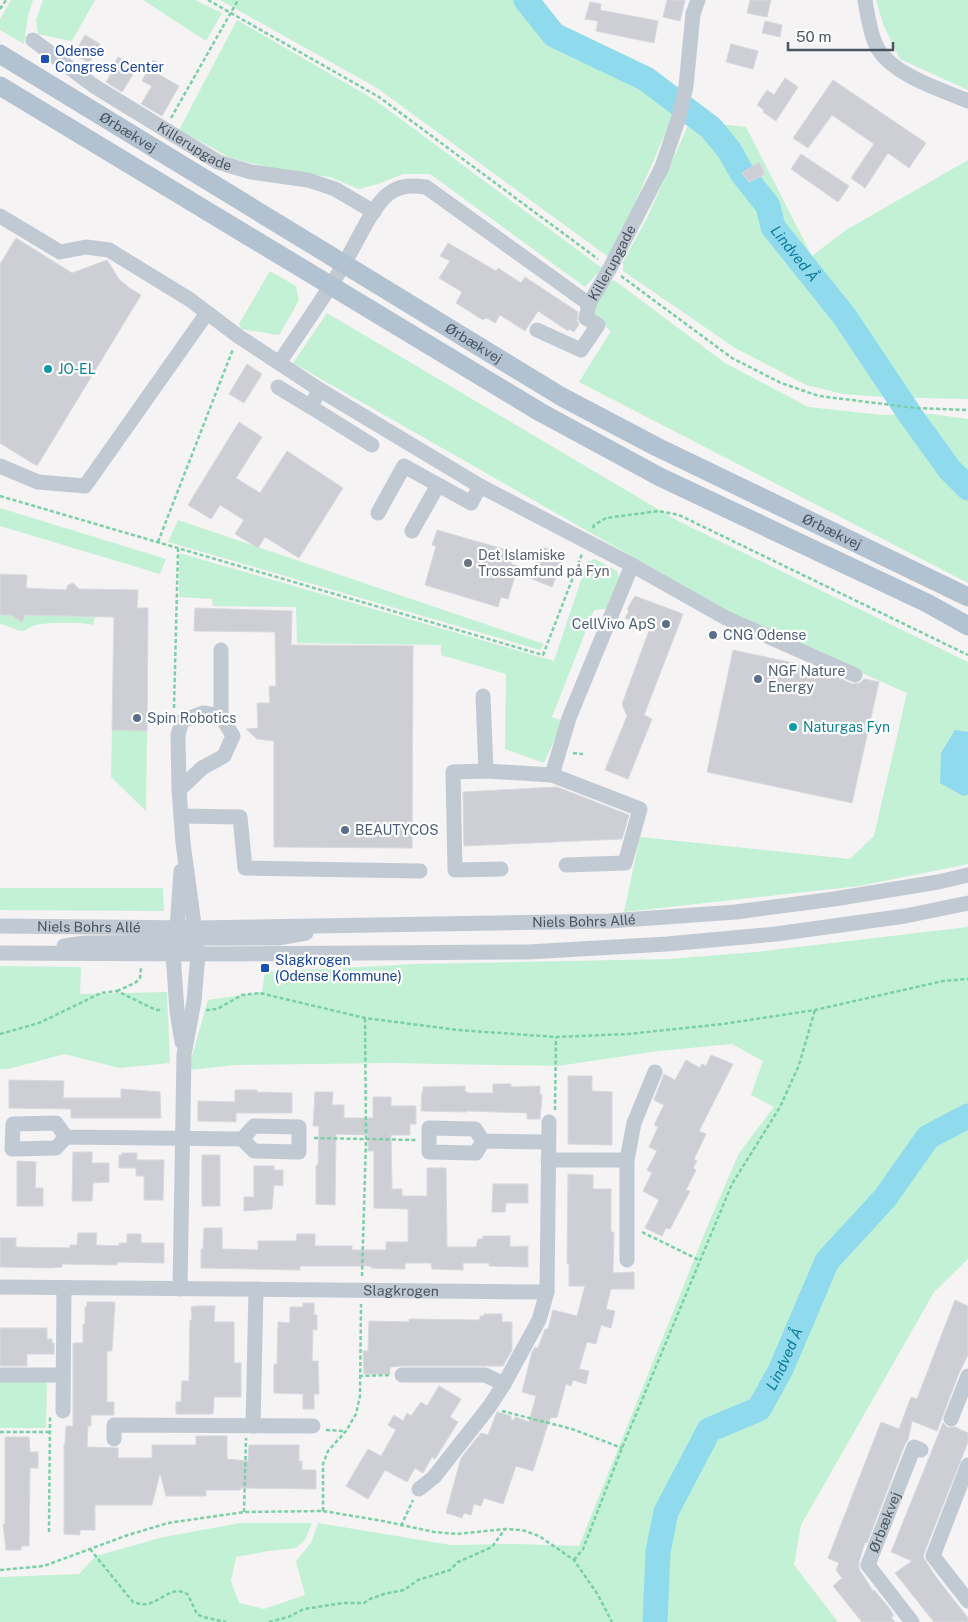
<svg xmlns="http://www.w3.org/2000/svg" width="968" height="1622" font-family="'Public Sans',sans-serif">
  <rect width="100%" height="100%" fill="#f5f3f3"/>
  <!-- green -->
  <g fill="#c3f1d5">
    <polygon points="11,0 33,0 28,16 24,44 0,30 0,19"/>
    <polygon points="43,0 95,0 72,41 38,34 36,20"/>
    <polygon points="143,0 195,0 222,13 206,41"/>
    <polygon points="220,0 538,0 568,35 677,106 611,259 377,88"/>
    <polygon points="876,0 968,0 968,90 900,59 883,24"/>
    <polygon points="237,20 375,100 602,268 585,287 430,174 403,174 378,184 359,189 330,177 288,172 231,158 179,130"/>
    <polygon points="690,121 746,127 812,256 846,230 968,160 968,399 884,397 843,394 806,385 735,348 623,271 623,262 647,218"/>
    <polygon points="270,271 296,286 299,300 280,334 278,335 241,329 239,324"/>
    <polygon points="614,280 725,363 808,407 882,415 932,414 968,419 968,583 579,382 611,331 592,315 607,284"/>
    <polygon points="327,313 678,521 968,662 968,864 859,886 624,912 640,837 850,859 874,836 907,693 747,622 293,363"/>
    <polygon points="0,508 166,559 160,574 0,526"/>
    <polygon points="178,520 544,644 540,650 168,542"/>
    <polygon points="179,553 554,661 587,562 595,559 617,571 619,577 606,609 594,610 552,717 563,721 544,763 505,749 506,674 441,655 441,645 297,643 296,607 213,606 212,599 179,597"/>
    <path d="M0,615H14L23,619L25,615L95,617L93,625C81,622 44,622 33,626C29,627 27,630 23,631C14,630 8,625 0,624Z"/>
    <polygon points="112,730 147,731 146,811 111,777"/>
    <polygon points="0,888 163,888 164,911 0,910"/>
    <polygon points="968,927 968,1259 934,1292 801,1525 794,1565 838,1622 0,1622 0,1577 79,1574 96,1556 164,1537 240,1523 312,1523 305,1540 296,1548 268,1551 236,1557 231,1581 239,1603 264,1609 305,1595 296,1561 311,1543 318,1523 451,1545 516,1544 579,1546 708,1225 739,1153 774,1107 751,1095 763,1061 732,1044 658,1051 558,1066 391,1063 236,1065 188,1070 208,1000 262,992 265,972 416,964 669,959 756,952"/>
    <polygon points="0,966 81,967 80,994 167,992 170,1063 119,1068 65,1054 8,1069 0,1069"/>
    <polygon points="47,1380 46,1428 0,1428 0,1381"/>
  </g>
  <!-- water -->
  <polygon fill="#90daee" points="955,730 968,732 968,795 963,796 940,783 941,753"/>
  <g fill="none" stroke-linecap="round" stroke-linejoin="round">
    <!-- river -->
    <g stroke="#90daee" stroke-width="25">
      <path id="s1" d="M526,0L554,35L646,79L711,128L729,150L742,173L768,206L773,227L845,317L911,416L950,470L968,488"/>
      <path id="s2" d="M655,1622L658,1552L666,1512L709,1430L759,1409L781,1369L827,1261L885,1198L928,1137L968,1116"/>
    </g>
  </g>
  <!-- building -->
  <g fill="#cdcfd5" stroke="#d7d9de">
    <polygon points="667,0 685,0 680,21 663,17"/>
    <polygon points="750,0 771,0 767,17 747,13"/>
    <polygon points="590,2 601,4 600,10 658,21 654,43 596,31 598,21 585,19"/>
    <polygon points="765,21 782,25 780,37 762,33"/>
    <polygon points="85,35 100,44 89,63 74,54"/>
    <polygon points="731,44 758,51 753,69 726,62"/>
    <polygon points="118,57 137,68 122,92 106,82 115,67 113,66"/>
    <polygon points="153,60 163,65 158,74 179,86 162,116 141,104 152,86 142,81"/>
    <polygon points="785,78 798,87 776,121 763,112 764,110 757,105 767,90 774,95"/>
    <polygon points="833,80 926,143 909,168 888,153 865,188 851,178 874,144 832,115 808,148 793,138"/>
    <polygon points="801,154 849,186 838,202 791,169"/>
    <polygon points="759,162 765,174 749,182 742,173"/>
    <polygon points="16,238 72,273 107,260 119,279 128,287 141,295 37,466 0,443 0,264"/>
    <polygon points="448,243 496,271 498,268 521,283 525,277 578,312 577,321 579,324 574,332 569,329 568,331 538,311 525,331 500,315 495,323 487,318 486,319 484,318 483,320 456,303 462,292 439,278 450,261 440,256"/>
    <polygon points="247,364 262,374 244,403 229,394"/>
    <polygon points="239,422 262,437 236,478 260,493 287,451 343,488 299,558 265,537 258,548 235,534 244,520 220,505 211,519 188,505"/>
    <polygon points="437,530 514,552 511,564 518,566 508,599 501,597 498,607 425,585 436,546 432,545"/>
    <polygon points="542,547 551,550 558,550 559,554 564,556 552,587 530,578"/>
    <polygon points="0,574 27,575 26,588 66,590 68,585 73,583 79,589 138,590 137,608 148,608 147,731 112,730 114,617 25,615 22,622 11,615 0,615"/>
    <polygon points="635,596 683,614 644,715 652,719 628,779 605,770 627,716 622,704 650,628 625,618 629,611 627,609"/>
    <polygon points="195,608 292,611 291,645 413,646 412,848 274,847 274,741 257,739 246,729 258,728 257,703 270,703 269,686 276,686 275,632 194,631"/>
    <polygon points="733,650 817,668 852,684 860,683 864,679 879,682 852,803 707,772"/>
    <polygon points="557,787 629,815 622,839 464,846 463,792"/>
    <polygon points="711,1055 733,1064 699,1131 706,1134 694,1159 697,1161 693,1168 696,1170 686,1190 690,1191 670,1229 666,1228 662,1236 645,1228 659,1200 643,1191 652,1173 647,1170 657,1151 649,1147 658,1127 654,1125 664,1105 654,1100 664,1074 675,1080 686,1060 700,1068 702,1064 706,1066"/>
    <polygon points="568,1076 592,1076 592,1091 612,1092 612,1145 568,1144"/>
    <polygon points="9,1080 64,1081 63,1098 121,1098 121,1089 160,1092 161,1118 71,1118 71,1109 9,1108"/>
    <polygon points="493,1084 511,1084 511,1087 540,1086 540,1095 542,1095 540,1119 527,1119 527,1113 466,1111 466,1112 421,1111 422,1092 423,1092 423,1087 465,1086 465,1091 469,1093 493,1093"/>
    <polygon points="235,1090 257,1090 257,1092 292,1093 292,1113 236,1113 236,1122 198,1121 198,1101 235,1102"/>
    <polygon points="315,1092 333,1092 332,1105 344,1105 344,1118 373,1118 373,1097 391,1097 391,1106 416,1106 416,1124 410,1124 410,1135 391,1135 392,1189 402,1189 402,1196 427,1196 427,1168 446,1168 447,1247 476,1247 478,1239 483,1239 483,1236 510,1236 510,1247 528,1246 528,1267 489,1266 489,1263 463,1263 463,1270 432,1269 431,1263 405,1263 405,1269 371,1268 371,1266 300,1266 300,1270 201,1268 201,1249 203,1249 204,1228 222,1228 222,1249 258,1250 258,1241 296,1241 297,1234 315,1234 315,1246 352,1246 352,1250 386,1250 386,1242 408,1242 408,1209 374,1208 374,1151 368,1151 368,1135 336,1134 335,1205 316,1204 316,1165 318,1165 319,1126 313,1126"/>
    <polygon points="73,1152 92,1152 92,1163 109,1163 109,1182 93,1183 92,1201 72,1201"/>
    <polygon points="122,1153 137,1153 137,1160 164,1160 163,1200 144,1200 144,1176 136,1176 136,1168 119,1168 119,1155 122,1155"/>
    <rect x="202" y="1155" width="18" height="51"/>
    <polygon points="17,1161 36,1162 35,1188 43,1188 43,1206 17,1206"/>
    <polygon points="254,1166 274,1166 274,1170 283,1170 283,1186 274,1185 272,1209 244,1211 244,1197 254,1197"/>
    <polygon points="568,1174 593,1175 593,1189 611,1189 611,1232 614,1232 613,1273 634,1272 634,1289 611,1289 606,1309 615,1311 611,1328 601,1325 596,1344 587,1342 579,1369 589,1371 586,1384 573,1380 571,1386 566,1384 557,1417 550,1418 533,1471 516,1466 503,1504 484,1498 481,1506 474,1504 471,1515 464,1513 462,1518 446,1513 461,1458 481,1433 488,1435 497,1412 511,1416 511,1420 514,1420 515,1417 529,1422 536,1396 522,1392 532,1352 535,1347 538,1348 545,1329 548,1329 553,1310 577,1316 585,1286 569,1286 569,1264 567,1264"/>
    <polygon points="493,1184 528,1184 528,1203 506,1203 505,1212 492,1212"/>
    <polygon points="78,1233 97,1233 96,1245 119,1246 119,1243 127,1243 127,1234 141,1234 141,1243 164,1243 164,1263 117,1262 117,1265 62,1264 62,1267 51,1268 0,1267 0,1238 16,1238 16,1247 70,1248 70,1245 77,1245"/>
    <polygon points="955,1300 968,1306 968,1355 959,1373 937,1431 912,1421 908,1440 905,1444 867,1543 865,1542 859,1562 859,1569 873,1591 874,1590 890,1609 894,1616 891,1617 895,1622 862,1622 833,1586 842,1578 836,1570 839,1563 828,1558 881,1422 899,1429 911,1397 917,1399"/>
    <polygon points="87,1302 115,1302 112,1351 107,1351 107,1402 114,1402 114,1415 91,1415 91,1426 88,1426 87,1447 118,1448 118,1458 152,1458 152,1445 196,1445 196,1436 227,1436 227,1459 248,1461 249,1445 299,1445 299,1461 302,1461 302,1470 316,1470 316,1489 241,1488 240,1490 206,1490 206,1496 166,1496 160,1473 152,1505 95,1505 95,1530 80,1530 80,1535 64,1534 64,1444 65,1444 66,1426 73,1426 73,1343 83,1343 83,1324 85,1325 85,1307 87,1307"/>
    <polygon points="303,1303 314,1303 314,1315 317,1315 317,1330 313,1329 312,1361 318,1361 319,1394 314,1394 314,1409 303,1409 303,1394 274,1393 274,1364 277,1364 278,1322 290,1323 290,1307 303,1307"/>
    <polygon points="196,1306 215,1306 214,1322 234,1322 234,1363 241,1363 241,1397 214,1397 213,1414 176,1414 176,1402 181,1402 182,1381 189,1381 190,1320 192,1320 191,1307"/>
    <polygon points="484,1314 502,1314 502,1322 512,1322 512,1350 503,1366 402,1366 390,1367 390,1374 364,1374 363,1351 368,1351 369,1321 409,1322 409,1319 480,1320 480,1316 484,1316"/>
    <polygon points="0,1328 47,1328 47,1339 52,1339 52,1343 54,1343 54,1354 27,1354 27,1366 0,1366"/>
    <polygon points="439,1386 461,1399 450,1417 458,1422 435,1459 432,1457 423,1473 415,1468 407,1482 385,1470 368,1499 346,1486 368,1449 381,1456 396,1430 388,1425 394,1415 403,1421 407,1413 411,1416 421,1402 427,1406"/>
    <polygon points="943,1423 948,1428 955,1427 968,1433 968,1442 928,1543 923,1557 936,1577 968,1618 968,1622 934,1622 895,1573 912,1561 891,1552"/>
    <polygon points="5,1437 29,1437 30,1452 38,1452 38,1468 30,1468 29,1546 21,1546 21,1550 6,1550 3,1524 5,1524"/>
  </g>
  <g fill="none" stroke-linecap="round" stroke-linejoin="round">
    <!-- path -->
    <g stroke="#7ad0a6" stroke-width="2.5" stroke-dasharray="4 2.5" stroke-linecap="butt">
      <polyline points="208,0 379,97 598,259"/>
      <polyline points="0,9 6,0"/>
      <polyline points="171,118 238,0"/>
      <polyline points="621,276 732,358 781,383 819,396 916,408 968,410"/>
      <polyline points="0,496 543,655 582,554"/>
      <polyline points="593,528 594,525 606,518 659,511 679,515 968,655"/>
      <polyline points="158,542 233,349"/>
      <polyline points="174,708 178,549"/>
      <polyline points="573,753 583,754"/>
      <polyline points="117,991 135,983 140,978 141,967"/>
      <polyline points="206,1010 217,1009 242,995 260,993 365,1018 458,1030 556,1037 628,1034 723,1024 815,1010 943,981 968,979"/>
      <polyline points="0,1034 39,1023 101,993 117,991 156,1010 163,1010"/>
      <polyline points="555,1110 556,1037"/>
      <polyline points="314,1138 416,1140"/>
      <polyline points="642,1232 699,1260"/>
      <polyline points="362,1276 366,1139 365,1018"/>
      <polyline points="359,1376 390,1375"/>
      <polyline points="502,1411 572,1429 622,1448"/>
      <polyline points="326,1430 345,1431"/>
      <polyline points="0,1432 49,1432"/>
      <polyline points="323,1511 323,1464 328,1451 346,1431 356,1414 360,1396 361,1304"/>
      <polyline points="244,1512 246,1438"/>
      <polyline points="401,1526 413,1500"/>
      <polyline points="49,1532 50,1416"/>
      <path d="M90,1549L133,1602C136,1602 138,1604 141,1604C158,1607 172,1582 188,1595L197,1614L203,1617L226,1622"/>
      <polyline points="574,1560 583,1549 622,1448 732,1184 780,1107 799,1065 815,1010"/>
      <polyline points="0,1570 44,1566 128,1535 168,1523 244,1512 323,1511 383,1521 434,1532 457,1534 505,1529 522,1530 539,1536 574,1560 598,1595 612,1622"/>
      <polyline points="269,1622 288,1617 304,1609 343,1603 364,1603 370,1599 384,1594 404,1590 418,1580 450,1570 458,1562 492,1547 505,1529"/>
    </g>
    <!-- minor -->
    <g stroke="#c1cad2" stroke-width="15">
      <path d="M865,0C867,13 871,37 878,49C895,76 940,89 968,101"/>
      <path id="s3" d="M33,40L94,86L218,162L251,172L308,180L335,189L374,212"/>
      <polyline points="0,216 60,252 86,247 109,250 189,299 238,336 320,390 480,486 632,565 726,618 855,675"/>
      <polyline points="537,330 581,350 598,325 586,318 589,304"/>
      <path id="s4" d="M279,363C301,330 324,298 344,264C356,244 371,209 387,195C399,185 411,185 426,187L589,304L610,268L662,167L679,117L686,86L693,14L698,0"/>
      <polyline points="278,387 311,407 315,398"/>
      <polyline points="311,407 372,445"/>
      <polyline points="0,466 38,482 85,486 207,313"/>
      <polyline points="378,513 404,466 471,503 480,486"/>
      <polyline points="412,531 438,485"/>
      <polyline points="483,696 486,771"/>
      <polyline points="221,716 221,650"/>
      <polyline points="552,775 640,809 625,863 566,865"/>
      <polyline points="179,790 202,768 224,756 233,736 221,716 203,713 182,721 178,735 179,790 183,843 198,954 194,1001 184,1054 180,1289"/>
      <polyline points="181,816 240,817 245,868 420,871"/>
      <polyline points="501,869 455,870 453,772 486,771 552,775 569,718 632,565"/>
      <polyline points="181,871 177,928 173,954 177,1011 182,1042"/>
      <path id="s5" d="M0,926L195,928L609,921L736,912L834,899L938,882L968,875"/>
      <polyline points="189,943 196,938 278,938 306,933"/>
      <polyline points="64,946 85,943 175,942 182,937"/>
      <polyline points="0,953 198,954 528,952 667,944 776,934 905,916 968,903"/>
      <polyline points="66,1137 56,1148 12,1149 13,1124 56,1123 66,1137 242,1139 254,1151 299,1152 299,1127 254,1126 242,1139"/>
      <polyline points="483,1141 476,1153 429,1152 429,1128 475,1129 483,1141 548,1142"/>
      <polyline points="548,1160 627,1160"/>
      <polyline points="627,1260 627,1160 634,1123 655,1072"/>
      <path id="s6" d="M0,1287L547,1292"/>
      <polyline points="0,1375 63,1375"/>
      <polyline points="402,1375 485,1375 504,1384"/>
      <polyline points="63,1411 64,1288"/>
      <polyline points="951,1419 968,1376"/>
      <polyline points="253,1426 256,1289"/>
      <polyline points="114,1439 114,1425 313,1426"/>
      <polyline points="968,1465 933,1556 968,1601"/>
      <polyline points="419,1489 434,1477 489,1407 504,1384 539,1320 547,1292 549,1122"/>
      <path id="s7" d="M912,1622L868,1565L914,1447L921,1450"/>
    </g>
    <!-- major -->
    <g stroke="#b3c2d1" stroke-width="19">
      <path id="s8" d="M0,54L562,397L657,447L968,597"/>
      <polyline points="0,86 540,412 660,477 927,603 968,626"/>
    </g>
  </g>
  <!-- markers -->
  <g fill="#1a4fb4" stroke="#fff" stroke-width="2">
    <rect x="40" y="54" width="10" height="10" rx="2.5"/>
    <rect x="260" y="963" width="10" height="10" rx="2.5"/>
  </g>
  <g fill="#0f9aa8" stroke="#fff" stroke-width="2">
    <circle cx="48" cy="369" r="5"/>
    <circle cx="793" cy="727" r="5"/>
  </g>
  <circle fill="#6b7280" stroke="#fff" stroke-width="2" cx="468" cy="563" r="5"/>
  <g fill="#5c6f8a" stroke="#fff" stroke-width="2">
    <circle cx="666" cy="624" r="5"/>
    <circle cx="713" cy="635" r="5"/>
    <circle cx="758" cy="679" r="5"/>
    <circle cx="137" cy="718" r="5"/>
    <circle cx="345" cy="830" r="5"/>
  </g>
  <g text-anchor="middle" stroke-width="4.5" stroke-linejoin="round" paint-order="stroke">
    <!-- transit labels -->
    <g font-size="14" fill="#164399" stroke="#fff" text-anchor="start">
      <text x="55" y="56">Odense<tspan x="55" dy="16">Congress Center</tspan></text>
      <text x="275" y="965">Slagkrogen<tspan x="275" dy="16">(Odense Kommune)</tspan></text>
    </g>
    <!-- street labels -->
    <g font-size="14" fill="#4a5661" stroke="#fff">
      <text dy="5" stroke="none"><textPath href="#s8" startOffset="150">Ørbækvej</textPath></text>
      <text dy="5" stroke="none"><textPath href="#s3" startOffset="194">Killerupgade</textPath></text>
      <text dy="5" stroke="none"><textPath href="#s4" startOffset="489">Killerupgade</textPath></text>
      <text dy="5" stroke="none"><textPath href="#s8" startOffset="555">Ørbækvej</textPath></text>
      <text dy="5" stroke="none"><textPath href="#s8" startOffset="960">Ørbækvej</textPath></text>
      <text dy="5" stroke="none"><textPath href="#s5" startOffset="584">Niels Bohrs Allé</textPath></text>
      <text dy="5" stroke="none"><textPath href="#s5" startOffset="89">Niels Bohrs Allé</textPath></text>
      <text dy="5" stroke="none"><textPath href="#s6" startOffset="401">Slagkrogen</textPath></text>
      <text dy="5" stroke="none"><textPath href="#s7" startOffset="118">Ørbækvej</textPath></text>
    </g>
    <!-- culture labels -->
    <g font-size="14" fill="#0d838f" stroke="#fff" text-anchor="start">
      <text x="58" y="374">JO-EL</text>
      <text x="803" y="732">Naturgas Fyn</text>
    </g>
    <!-- worship labels -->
    <g font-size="14" fill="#5b616d" stroke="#fff" text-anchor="start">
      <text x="478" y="560">Det Islamiske<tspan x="478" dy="16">Trossamfund på Fyn</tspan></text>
    </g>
    <!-- service labels -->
    <g font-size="14" fill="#4e5e75" stroke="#fff" text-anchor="start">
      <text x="656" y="629" text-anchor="end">CellVivo ApS</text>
      <text x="723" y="640">CNG Odense</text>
      <text x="768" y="676">NGF Nature<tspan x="768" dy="16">Energy</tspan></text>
      <text x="147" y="723">Spin Robotics</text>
      <text x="355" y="835">BEAUTYCOS</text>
    </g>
    <!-- water labels -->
    <g font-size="15" font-style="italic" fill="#0c7c9b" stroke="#fff">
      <text dy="5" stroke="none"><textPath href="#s1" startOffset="381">Lindved Å</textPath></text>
      <text dy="5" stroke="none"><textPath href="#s2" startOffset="314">Lindved Å</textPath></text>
    </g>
  </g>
  <!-- scale -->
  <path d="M788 42v8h105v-8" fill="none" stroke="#4a5661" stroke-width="2.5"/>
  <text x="796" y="42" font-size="15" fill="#4a5661" stroke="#ffffff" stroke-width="4" paint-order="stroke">50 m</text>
</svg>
